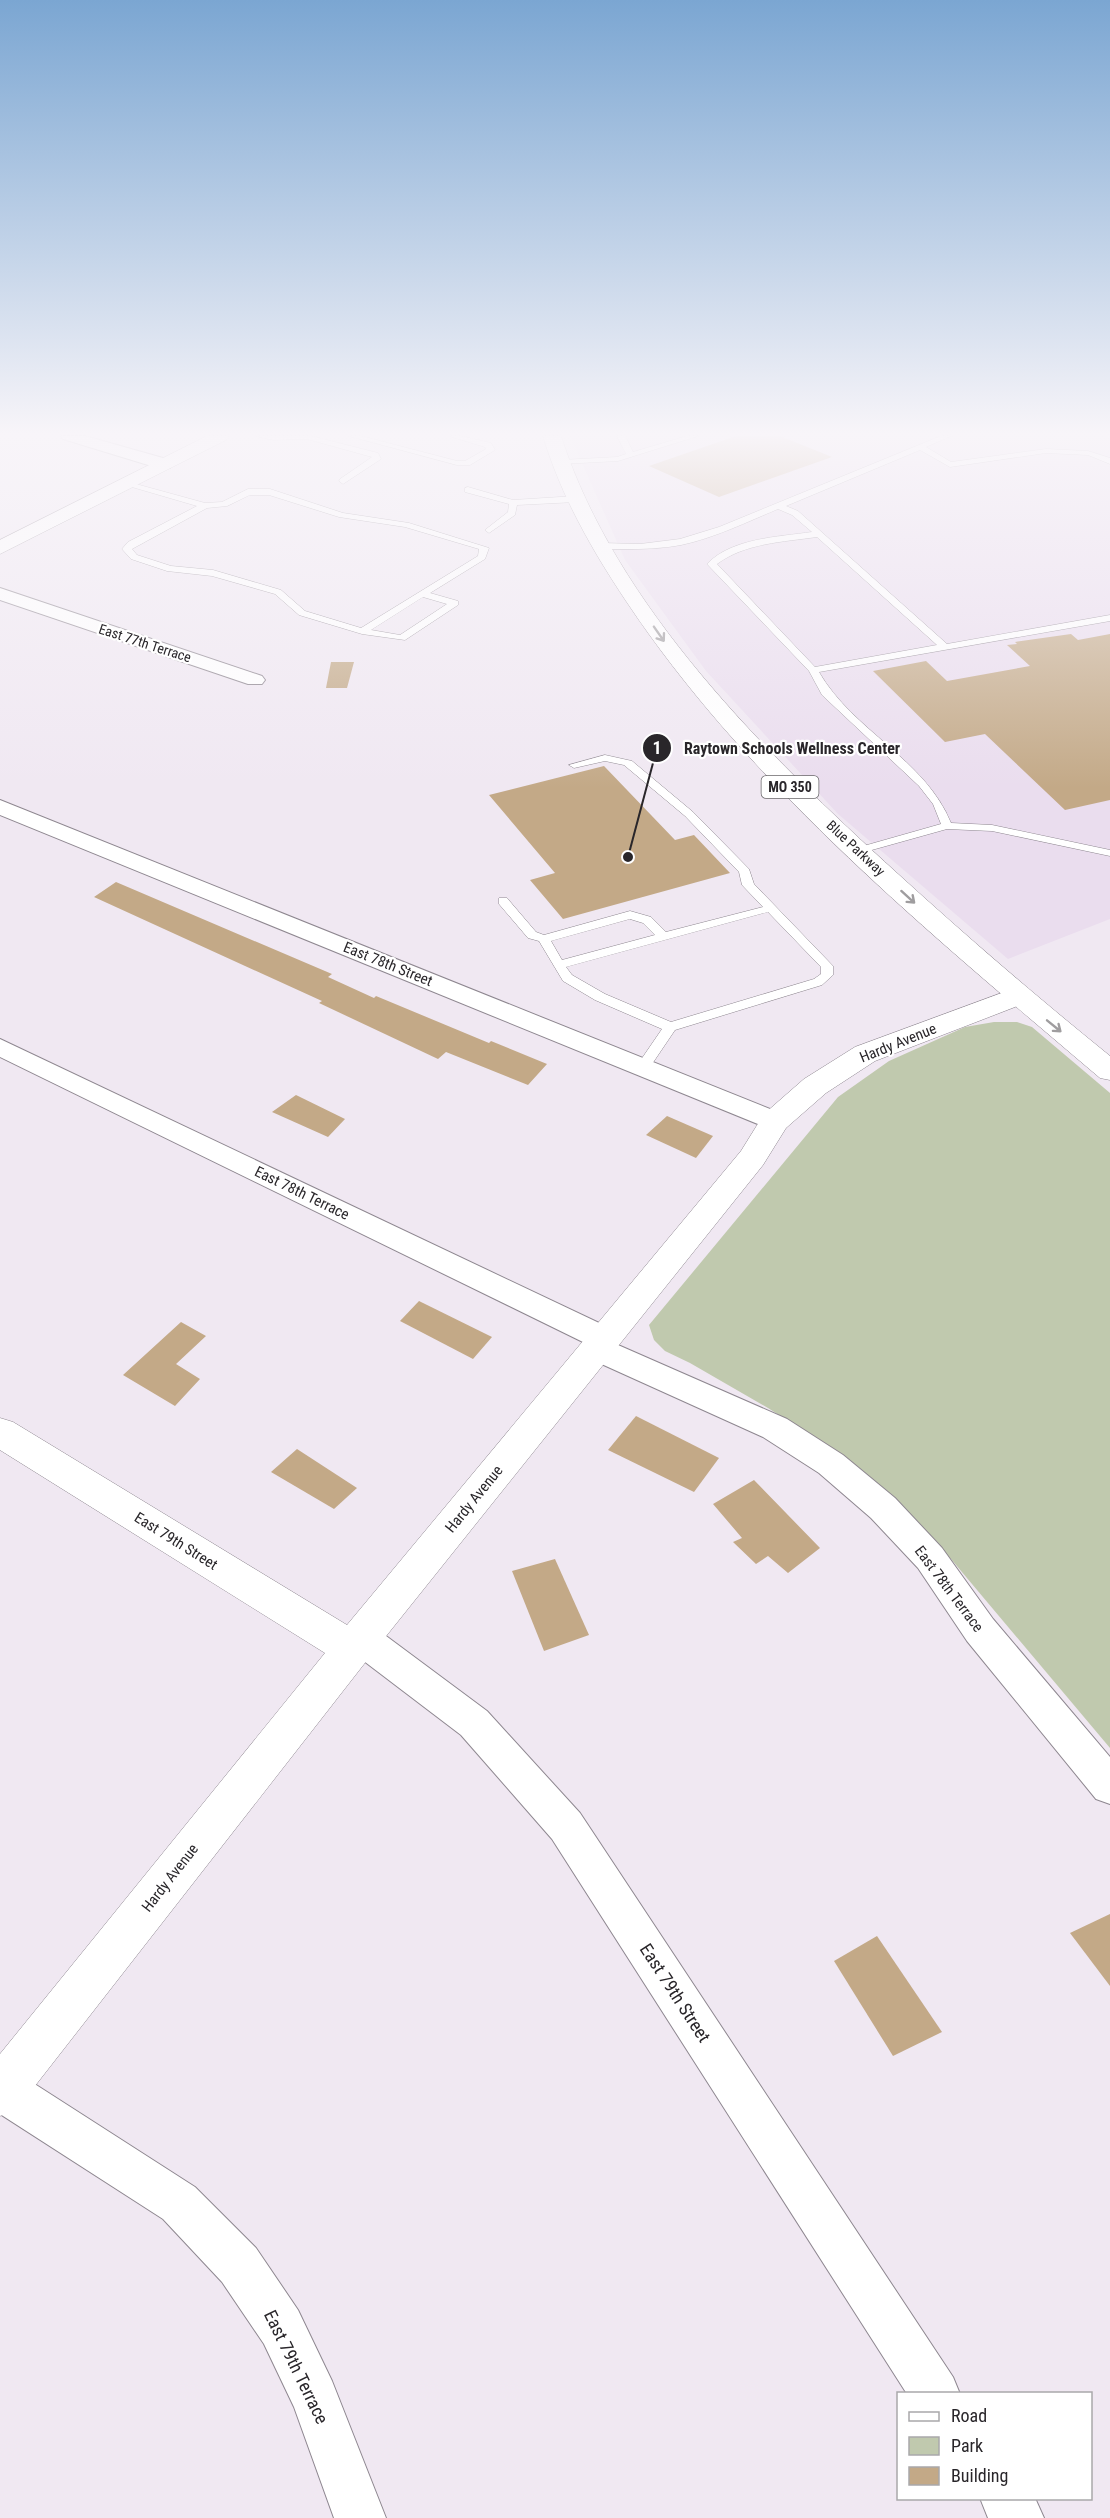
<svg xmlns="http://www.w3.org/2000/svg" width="1110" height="2518" font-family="'Roboto Condensed',sans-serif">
  <rect width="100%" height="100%" fill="#f0e8f2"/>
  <!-- built -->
  <polygon fill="#eaddee" points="570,436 1103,436 1110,438 1110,919 1008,959 838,814 706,671 625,560"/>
  <!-- green -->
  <polygon fill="#c0c9ae" points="994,1022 1017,1022 1032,1027 1110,1093 1110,1748 951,1559 832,1449 768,1408 690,1363 665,1351 654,1340 649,1325 838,1097 889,1061 965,1027"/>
  <!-- building -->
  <g fill="#c3a987">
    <polygon points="736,436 780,436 832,457 719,497 649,466"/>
    <polygon points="1071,634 1078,640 1110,634 1110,800 1065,810 985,734 945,742 873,671 926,661 947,681 1030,666 1007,645 1017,644 1015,642"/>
    <polygon points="331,662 354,662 347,688 326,688"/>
    <polygon points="604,766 675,840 694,835 730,873 563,919 530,880 555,873 489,795"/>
    <polygon points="116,882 332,974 328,977 374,998 376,996 489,1043 491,1041 547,1064 528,1085 446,1052 438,1059 319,1003 322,1001 94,897"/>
    <polygon points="296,1095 345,1119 328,1137 272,1112"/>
    <polygon points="667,1116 713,1136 696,1158 646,1135"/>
    <polygon points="419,1301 492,1337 473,1359 400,1321"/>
    <polygon points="181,1322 206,1336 176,1364 200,1379 175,1406 123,1375"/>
    <polygon points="636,1416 719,1458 694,1492 608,1450"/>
    <polygon points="297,1449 357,1488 334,1509 271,1472"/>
    <polygon points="754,1480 820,1548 788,1573 768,1556 756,1564 733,1542 742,1538 713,1504"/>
    <polygon points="555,1559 589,1635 544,1651 512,1571"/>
    <polygon points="1110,1914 1110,1986 1070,1933"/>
    <polygon points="877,1936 942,2032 893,2056 834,1961"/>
  </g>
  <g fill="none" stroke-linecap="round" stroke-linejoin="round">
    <defs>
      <g id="service">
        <polygon points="256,436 311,436 378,453 381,459 343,484 339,481 340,479 372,457 307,439 274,440"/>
        <polygon points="349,436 361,436 457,461 465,461 486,449 485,447 449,436 461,436 491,443 495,450 470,465 457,465"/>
        <polygon points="617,436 625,436 633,452 687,436 698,436 618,461 561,464 557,462 561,460 617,457 626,454"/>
        <path d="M941,436H951L926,447L951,462L1046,449L1088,451L1110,458V464L1088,455L1046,453L950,467L920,450L786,506L798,511L947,644L1110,615V621L819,672C853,731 925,759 951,823L992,825L1110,850V856L992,831L947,829L861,853H853V849L941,824L933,804L919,786L822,695L809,671L707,564C732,538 778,537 812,532L792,515L778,509C747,522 714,538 681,545C654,550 628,549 601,549L596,546L601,543L640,544L680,539L719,527ZM817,537L937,645L815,667L717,564C745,543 783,542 817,537Z"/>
        <path d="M125,481L205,503L222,502L248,489H270L343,513L409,523L489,548L485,559L430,593L458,601V605L405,640L362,634L299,615L275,594L212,576L167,571L131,559L122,549L128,542L197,506L125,485ZM250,495H269L339,517L405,527L479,549L478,556L361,628L305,611L281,590L213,570L171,566L137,555L132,549L207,508L227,506ZM423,597L447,604L400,635L371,630Z"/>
        <polygon points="468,487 513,500 576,496 580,499 576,502 517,505 515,515 489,533 485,530 508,512 509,504 465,492 465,488"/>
        <path d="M605,755L632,761L693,812L749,869L754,884L833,966V975L822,985L675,1030L648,1070L643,1071L636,1067L662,1029L595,1000L563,981L539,941L528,938L499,904V898H507L536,932L544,935L630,911L651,917L666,932L763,907L742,885L739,872L685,816L624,765L605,761L574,768L569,765ZM768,912L821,967V974L814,979L671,1022L605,994L572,975L566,967ZM630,919L643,923L655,935L562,960L551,941Z"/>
      </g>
      <g id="minor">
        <polygon points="61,436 85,436 170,460 172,464 170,468 158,468 63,439"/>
        <polygon points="0,588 262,676 265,680 262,684 248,684 0,600"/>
        <polygon points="0,800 785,1115 789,1121 785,1127 775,1130 765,1127 0,815"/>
        <polygon points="0,1039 616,1331 621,1339 618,1345 787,1419 843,1455 895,1498 942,1548 993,1619 1110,1757 1110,1804 1096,1799 967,1641 918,1568 871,1518 819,1473 763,1437 586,1357 581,1349 585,1343 0,1057"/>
        <polygon points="361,1622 374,1627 487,1711 580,1813 953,2377 960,2394 907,2394 552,1839 461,1735 348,1649 343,1638 348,1627"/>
        <polygon points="0,2066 16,2072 195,2187 256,2248 298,2310 332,2381 386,2518 334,2518 294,2407 264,2344 222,2282 163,2219 0,2114"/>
        <polygon points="980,2498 1035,2498 1044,2518 988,2518"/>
      </g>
      <polygon id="tertiary" points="1018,987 1028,990 1032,996 1028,1002 875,1061 826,1093 786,1128 763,1165 375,1650 17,2109 0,2116 0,2054 325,1653 0,1450 0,1418 13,1422 347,1625 741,1151 764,1114 804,1079 855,1047"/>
      <polygon id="secondary" points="207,436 229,436 226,440 0,554 0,540"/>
      <path id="trunk" d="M543,436H561C616,607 767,755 897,873C966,936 1037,997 1110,1056V1080L1100,1078L1074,1056C914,920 743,777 626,601C592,550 561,496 543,436Z"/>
    </defs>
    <!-- service casing -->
    <use href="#service" stroke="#8e8790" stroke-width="1"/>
    <!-- minor casing -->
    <use href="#minor" stroke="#8e8790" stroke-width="2"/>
    <!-- tertiary casing -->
    <use href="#tertiary" stroke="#8e8790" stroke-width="1"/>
    <!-- secondary casing -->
    <use href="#secondary" stroke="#8e8790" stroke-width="1"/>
    <!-- trunk casing -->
    <use href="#trunk" stroke="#8e8790" stroke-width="1"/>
    <!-- service -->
    <use href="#service" fill="#fff" fill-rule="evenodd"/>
    <!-- minor -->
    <use href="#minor" fill="#fff" fill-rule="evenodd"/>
    <!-- tertiary -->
    <use href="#tertiary" fill="#fff" fill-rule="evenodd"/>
    <!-- secondary -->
    <use href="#secondary" fill="#fff" fill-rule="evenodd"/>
    <!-- trunk -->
    <use href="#trunk" fill="#fff" fill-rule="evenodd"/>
  </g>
  <!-- one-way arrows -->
  <defs><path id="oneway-shaft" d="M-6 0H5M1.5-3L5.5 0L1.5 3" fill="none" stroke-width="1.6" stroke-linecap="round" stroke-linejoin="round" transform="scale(1.5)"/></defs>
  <g stroke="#9f9d9f">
    <use href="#oneway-shaft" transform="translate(659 634) rotate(55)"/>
    <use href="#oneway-shaft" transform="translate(908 897) rotate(42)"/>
    <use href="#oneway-shaft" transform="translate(1054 1026) rotate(39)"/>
  </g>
  <!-- sky -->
  <linearGradient id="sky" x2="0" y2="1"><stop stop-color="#7ba6d2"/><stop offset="0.55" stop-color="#f8f5f9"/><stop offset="1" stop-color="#f8f5f9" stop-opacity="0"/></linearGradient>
  <rect width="1110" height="788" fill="url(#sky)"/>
  <g text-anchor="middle" stroke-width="4.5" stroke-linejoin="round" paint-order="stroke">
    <!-- far-street labels -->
    <g font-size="14" fill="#29262a" stroke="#fff">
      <text transform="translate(145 643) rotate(18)" y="5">East 77th Terrace</text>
      <text transform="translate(856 848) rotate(43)" y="5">Blue Parkway</text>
    </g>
    <!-- shield labels -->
    <rect fill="#fff" stroke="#69676a" stroke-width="1.5" x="761.5" y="776" width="57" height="22" rx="4.5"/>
    <g font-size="14" font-weight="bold" fill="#29262a">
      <text x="790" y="792">MO 350</text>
    </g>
    <!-- street labels -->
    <g font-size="15" fill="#29262a" stroke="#fff">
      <text transform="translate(388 964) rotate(22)" y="5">East 78th Street</text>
      <text transform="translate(898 1043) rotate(-22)" y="5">Hardy Avenue</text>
      <text transform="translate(302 1193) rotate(26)" y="5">East 78th Terrace</text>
      <text transform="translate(474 1499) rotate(-51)" y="5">Hardy Avenue</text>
      <text transform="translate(176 1541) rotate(32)" y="5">East 79th Street</text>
      <text transform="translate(949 1589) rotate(53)" y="5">East 78th Terrace</text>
      <text transform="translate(170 1878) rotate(-52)" y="5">Hardy Avenue</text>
    </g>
    <!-- near-street labels -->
    <g font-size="18" fill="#29262a" stroke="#fff">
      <text transform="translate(675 1993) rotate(57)" y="6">East 79th Street</text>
      <text transform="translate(296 2367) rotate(64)" y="6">East 79th Terrace</text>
    </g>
  </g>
  <!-- callouts -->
  <path fill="none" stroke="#29262a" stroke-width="2" d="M628 857L657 748"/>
  <g fill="#29262a" stroke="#fff" stroke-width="2">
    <circle cx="628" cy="857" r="6"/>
    <circle cx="657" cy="748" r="15"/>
  </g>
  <g font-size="18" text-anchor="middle" font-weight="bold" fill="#fff">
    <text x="657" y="754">1</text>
  </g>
  <g font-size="16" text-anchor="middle" font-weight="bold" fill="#29262a" stroke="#fff" stroke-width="4.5" stroke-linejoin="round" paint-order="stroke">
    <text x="792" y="754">Raytown Schools Wellness Center</text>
  </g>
  <!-- legend -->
  <rect x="897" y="2392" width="195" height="108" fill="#ffffff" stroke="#a9a8aa" stroke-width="1.5"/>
  <rect x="909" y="2412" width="30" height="9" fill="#ffffff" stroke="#a9a8aa" stroke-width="1.5"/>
  <text x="951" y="2422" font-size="18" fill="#29262a">Road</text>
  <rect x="909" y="2437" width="30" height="18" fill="#c0c9ae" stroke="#a9a8aa" stroke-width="1.5"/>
  <text x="951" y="2452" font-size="18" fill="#29262a">Park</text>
  <rect x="909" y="2467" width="30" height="18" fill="#c3a987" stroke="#a9a8aa" stroke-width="1.5"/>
  <text x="951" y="2482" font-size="18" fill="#29262a">Building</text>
</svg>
